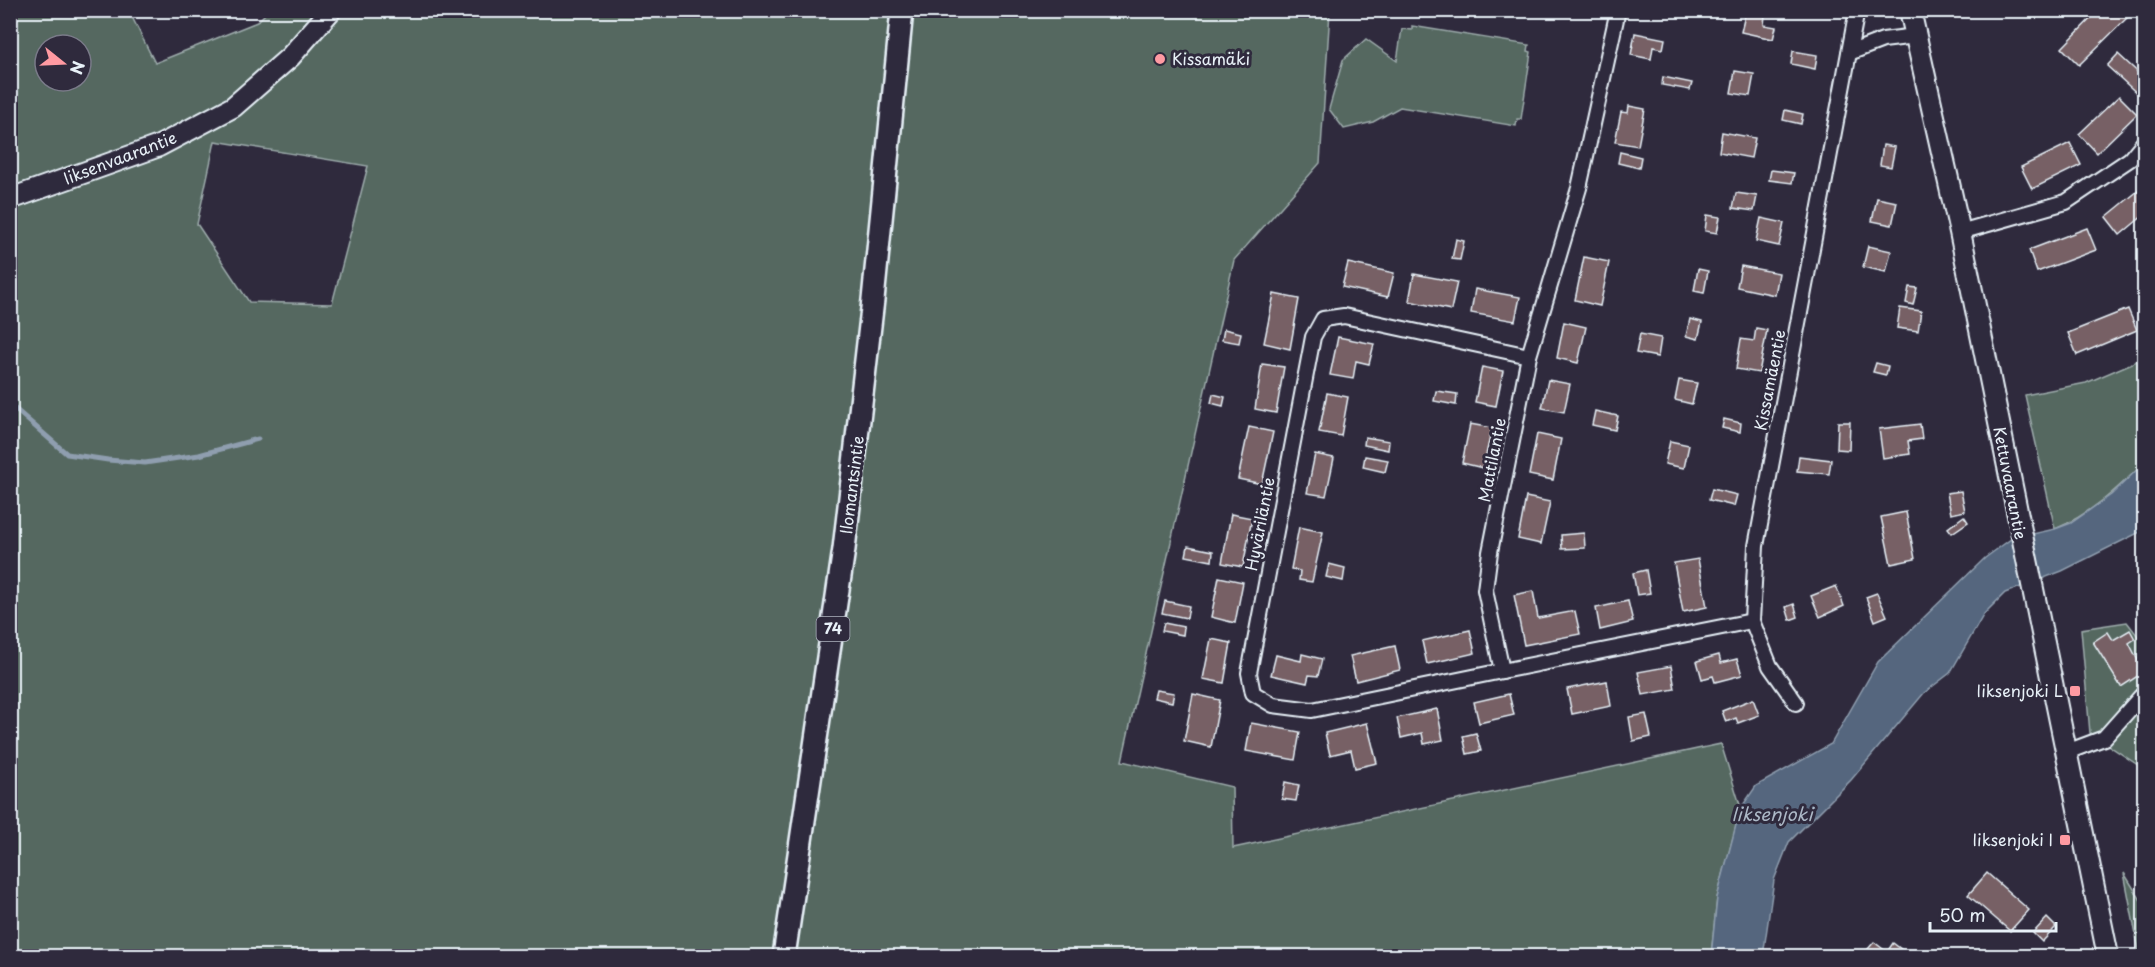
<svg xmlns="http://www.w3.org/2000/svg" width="2155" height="967" font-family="'Playpen Sans',sans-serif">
  <rect width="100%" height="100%" fill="#2f2a3d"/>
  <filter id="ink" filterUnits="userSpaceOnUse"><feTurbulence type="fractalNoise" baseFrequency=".0167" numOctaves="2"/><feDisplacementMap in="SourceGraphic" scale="12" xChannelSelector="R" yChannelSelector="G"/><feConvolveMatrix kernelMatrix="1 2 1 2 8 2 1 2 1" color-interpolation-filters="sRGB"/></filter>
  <g filter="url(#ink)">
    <!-- green -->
    <g fill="#546861" stroke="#9eacac" stroke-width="1.5" fill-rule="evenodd">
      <path d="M269,10L1330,11L1320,163L1234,260L1122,761L1232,787L1233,848L1721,744L1741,808L1717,898L1711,956H11L10,11H129L155,63L257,22ZM45,45H81V81H45ZM215,141L368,166L332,304L249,302L197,224Z"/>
      <polygon points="1412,26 1529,45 1528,51 1531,52 1521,119 1517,119 1516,126 1400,107 1373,122 1344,129 1329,109 1343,60 1366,39 1397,61 1402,29 1412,30"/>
      <path d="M2144,358V463C2117,489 2091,514 2055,529L2025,395L2086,383Z"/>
      <polygon points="2127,622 2144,644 2144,769 2090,733 2081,629"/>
      <polygon points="2124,873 2144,905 2144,956 2140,956"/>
    </g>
    <!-- water -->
    <polygon fill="#54667e" stroke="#8f9eaf" stroke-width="1.5" points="2144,463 2144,530 2062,571 2005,593 1984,614 1950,673 1924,693 1851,780 1789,842 1774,880 1763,956 1711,956 1717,898 1737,821 1741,808 1756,786 1831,744 1878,662 1985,558 2011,539 2055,529 2071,523 2111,495"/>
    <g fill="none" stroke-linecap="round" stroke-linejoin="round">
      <!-- stream -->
      <polyline stroke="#8f9eaf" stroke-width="5" points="10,410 15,409 67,454 108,460 145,463 199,455 258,439"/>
    </g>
    <!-- building -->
    <g fill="#776165" stroke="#e8f1f8" stroke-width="1.5">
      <polygon points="2099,10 2144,10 2144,16 2132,13 2079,65 2062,48"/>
      <polygon points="1746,11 1765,15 1764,25 1776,27 1773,39 1741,32"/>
      <polygon points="1635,33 1665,39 1663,49 1653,47 1651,59 1631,55"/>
      <polygon points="1793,51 1817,55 1815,69 1791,64"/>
      <polygon points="2118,54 2144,78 2144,93 2141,97 2107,66"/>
      <polygon points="1735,71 1754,74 1750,96 1731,93"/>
      <polygon points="1663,77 1692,83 1690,90 1662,85"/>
      <polygon points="2119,96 2137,114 2097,153 2079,134"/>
      <polygon points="1629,106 1645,109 1638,146 1615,142 1621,112 1628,113"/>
      <polygon points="1785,110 1803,114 1801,124 1783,120"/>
      <polygon points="1722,132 1755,138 1751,158 1719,152"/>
      <polygon points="2070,143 2081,165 2032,189 2021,167"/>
      <polygon points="1883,145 1895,147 1891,167 1880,165"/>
      <polygon points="1620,152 1641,157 1639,168 1618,163"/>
      <polygon points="1771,170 1794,173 1792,183 1769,180"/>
      <polygon points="2144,186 2144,215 2120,235 2106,217"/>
      <polygon points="1736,193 1757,196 1754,211 1733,208"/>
      <polygon points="1877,198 1897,202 1892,225 1872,221"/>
      <polygon points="1707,215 1720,217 1717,233 1705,231"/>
      <polygon points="1761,218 1784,223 1779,246 1756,241"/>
      <polygon points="2087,228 2096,250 2037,272 2029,250"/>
      <polygon points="1456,239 1464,241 1460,260 1452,259"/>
      <polygon points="1868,246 1891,251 1886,272 1863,267"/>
      <polygon points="1584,257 1609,262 1600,306 1575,300"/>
      <polygon points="1348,263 1394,273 1388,297 1342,287"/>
      <polygon points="1741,266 1779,273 1775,295 1737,287"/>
      <polygon points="1698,269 1708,271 1704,293 1694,291"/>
      <polygon points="1414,274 1457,282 1451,310 1409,301"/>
      <polygon points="1909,287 1917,288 1913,305 1906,303"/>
      <polygon points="1475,289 1520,297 1515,321 1471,313"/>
      <polygon points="1274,294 1299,299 1290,349 1264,343"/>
      <polygon points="1900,308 1921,311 1918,331 1897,328"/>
      <polygon points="2128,309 2137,330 2077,355 2068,333"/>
      <polygon points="1690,319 1702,322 1698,339 1686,336"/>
      <polygon points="1564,322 1586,327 1578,363 1557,358"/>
      <polygon points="1756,328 1767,330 1759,373 1736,369 1741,339 1754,341"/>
      <polygon points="1224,329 1241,333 1239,343 1222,340"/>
      <polygon points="1640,334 1661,338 1658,357 1636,353"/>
      <polygon points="1338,337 1374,344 1369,364 1356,361 1353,379 1330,375"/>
      <polygon points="1876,363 1888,366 1886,375 1873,372"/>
      <polygon points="1262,364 1284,367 1276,413 1255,409"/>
      <polygon points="1482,367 1503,371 1496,406 1475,402"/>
      <polygon points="1548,380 1570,384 1564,412 1542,408"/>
      <polygon points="1679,380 1697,383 1692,404 1675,400"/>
      <polygon points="1436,391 1457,394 1456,405 1434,401"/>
      <polygon points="1327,393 1348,397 1341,436 1319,432"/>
      <polygon points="1213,394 1225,397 1223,406 1211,403"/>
      <polygon points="1595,411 1618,416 1615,430 1592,425"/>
      <polygon points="1724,419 1741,423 1740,432 1722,428"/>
      <polygon points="1838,422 1850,422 1849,450 1837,449"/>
      <polygon points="1470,424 1492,428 1483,468 1462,463"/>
      <polygon points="1920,424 1922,439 1908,441 1910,454 1883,458 1879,429"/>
      <polygon points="1249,427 1273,432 1262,484 1238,479"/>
      <polygon points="1537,434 1561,439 1553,480 1529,475"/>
      <polygon points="1365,437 1389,441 1388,450 1364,445"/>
      <polygon points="1670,441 1689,445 1684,468 1665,464"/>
      <polygon points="1315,454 1334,458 1326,496 1307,493"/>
      <polygon points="1365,456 1388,460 1385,472 1363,467"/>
      <polygon points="1799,456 1831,460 1829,474 1797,471"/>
      <polygon points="1712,489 1737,495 1734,506 1709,500"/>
      <polygon points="1961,491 1965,511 1951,514 1947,493"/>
      <polygon points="1526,497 1550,502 1541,544 1518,539"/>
      <polygon points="1906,512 1915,559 1891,564 1881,517"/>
      <polygon points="1231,514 1252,518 1243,567 1222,563"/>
      <polygon points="1964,516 1968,522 1952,533 1948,528"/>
      <polygon points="1299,527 1323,532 1312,582 1299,580 1300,571 1291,569"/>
      <polygon points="1584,533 1585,548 1562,549 1561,535"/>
      <polygon points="1188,546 1213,551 1212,561 1186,556"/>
      <polygon points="1698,559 1707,607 1683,612 1674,563"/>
      <polygon points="1329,564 1345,568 1343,581 1326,577"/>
      <polygon points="1646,570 1650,593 1637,595 1633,573"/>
      <polygon points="1219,577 1243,582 1235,623 1211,617"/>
      <polygon points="1836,586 1844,606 1820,617 1811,596"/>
      <polygon points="1533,591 1538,618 1575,611 1580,634 1524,645 1514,595"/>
      <polygon points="1877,593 1887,616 1875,621 1866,597"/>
      <polygon points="1165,601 1189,606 1187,618 1162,613"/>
      <polygon points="1628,601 1633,622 1600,630 1596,608"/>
      <polygon points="1794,604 1798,617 1790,620 1786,607"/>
      <polygon points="1164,623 1184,627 1183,635 1162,631"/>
      <polygon points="1470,630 1475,653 1427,664 1422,641"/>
      <polygon points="2130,630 2135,639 2129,643 2144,672 2121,687 2093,642 2108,632 2113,640"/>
      <polygon points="1211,639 1231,643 1224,683 1203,679"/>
      <polygon points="1395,646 1400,670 1356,681 1350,656"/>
      <polygon points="1302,654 1322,659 1318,676 1309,675 1307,683 1271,675 1276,655 1301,661"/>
      <polygon points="1719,655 1721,663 1737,659 1742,675 1715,682 1713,676 1702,679 1697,661"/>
      <polygon points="1671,666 1675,689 1643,695 1638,672"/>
      <polygon points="1607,681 1611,706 1572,714 1567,689"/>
      <polygon points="1156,690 1174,693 1172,702 1154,698"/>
      <polygon points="1193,694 1220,700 1211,747 1184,741"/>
      <polygon points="1509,694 1514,715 1479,723 1474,702"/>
      <polygon points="1753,699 1759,715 1738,723 1736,718 1726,722 1722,711"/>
      <polygon points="1437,709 1443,740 1424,744 1422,733 1401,738 1397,718"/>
      <polygon points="1646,714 1651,737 1633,741 1629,717"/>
      <polygon points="1251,723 1300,732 1295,760 1246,751"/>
      <polygon points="1367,723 1377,763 1355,768 1351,750 1330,755 1325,733"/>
      <polygon points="1476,733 1481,751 1467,754 1463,736"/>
      <polygon points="1285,782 1299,785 1296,801 1282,799"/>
      <polygon points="1987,873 2029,910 2010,931 1968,895"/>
      <polygon points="2047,918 2056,927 2042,942 2033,933"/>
      <polygon points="1874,942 1887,952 1893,943 1910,956 1862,956"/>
    </g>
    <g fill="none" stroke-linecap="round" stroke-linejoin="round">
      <defs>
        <g id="street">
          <polyline points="1618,10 1579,188 1529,356 1490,552 1485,590 1502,671 1752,621"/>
          <polyline points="1849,53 1883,40 1916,36"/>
          <polyline points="1960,232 2066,202 2130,159 2144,142"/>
          <polyline points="1502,671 1312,710 1273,705 1253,693 1249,673 1313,337 1323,319 1344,316 1529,356"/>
          <polyline points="1796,703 1770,666 1752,621 1756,546 1857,10"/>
          <polyline points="2064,753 2104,738 2144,693"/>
        </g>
        <g id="secondary">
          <polyline points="1910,10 1960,232 2108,956"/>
          <polyline points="10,199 159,146 233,107 290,57 331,10"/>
        </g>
        <polyline id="primary" points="784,956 844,549 873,300 902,10"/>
      </defs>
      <!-- street casing -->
      <use href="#street" stroke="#e8f1f8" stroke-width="18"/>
      <!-- secondary casing -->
      <use href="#secondary" stroke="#e8f1f8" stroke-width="24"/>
      <!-- primary casing -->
      <use href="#primary" stroke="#e8f1f8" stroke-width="26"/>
      <!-- street -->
      <use href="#street" stroke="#2f2a3d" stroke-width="14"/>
      <!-- secondary -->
      <use href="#secondary" stroke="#2f2a3d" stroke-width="20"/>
      <!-- primary -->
      <use href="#primary" stroke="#2f2a3d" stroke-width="21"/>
    </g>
  </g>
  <!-- markers -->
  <g fill="#ff9aa2" stroke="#2f2a3d" stroke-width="2">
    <circle cx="1160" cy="59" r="6"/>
    <rect x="2069" y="685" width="12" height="12" rx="3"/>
    <rect x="2059" y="834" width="12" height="12" rx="3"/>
  </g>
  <g text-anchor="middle" stroke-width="6" stroke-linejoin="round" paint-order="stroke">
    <!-- shield labels -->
    <rect fill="#2f2a3d" stroke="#b0b5c0" stroke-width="1.5" x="816.5" y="617" width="33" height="24" rx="4.5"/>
    <g font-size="15" font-weight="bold" fill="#e8f1f8">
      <text x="833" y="634">74</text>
    </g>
    <!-- poi labels -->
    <g font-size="16" fill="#e8f1f8" stroke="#2f2a3d" text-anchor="end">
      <text x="1172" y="65" text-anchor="start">Kissamäki</text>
      <text x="2063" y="697">Iiksenjoki L</text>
      <text x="2053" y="846">Iiksenjoki I</text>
    </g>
    <!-- street labels -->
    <g font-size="16" fill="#e8f1f8" stroke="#2f2a3d">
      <text transform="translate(120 158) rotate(-21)" y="6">Iiksenvaarantie</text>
      <text transform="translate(1770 380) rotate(-79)" y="6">Kissamäentie</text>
      <text transform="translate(1492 460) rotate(-79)" y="6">Mattilantie</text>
      <text transform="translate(2010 483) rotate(79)" y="6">Kettuvaarantie</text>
      <text transform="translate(852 485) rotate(-83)" y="6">Ilomantsintie</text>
      <text transform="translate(1260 524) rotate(-79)" y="6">Hyväriläntie</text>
    </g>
    <!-- water labels -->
    <g font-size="18" font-style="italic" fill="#adb9c7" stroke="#2f2a3d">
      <text x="1772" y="821">Iiksenjoki</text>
    </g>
  </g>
  <!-- margin -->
  <rect width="2155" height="967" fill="none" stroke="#2f2a3d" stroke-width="36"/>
  <rect x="18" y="18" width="2119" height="931" fill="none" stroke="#e8f1f8" stroke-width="2" filter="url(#ink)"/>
  <!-- north arrow -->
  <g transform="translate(63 63) rotate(108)"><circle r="28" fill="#2f2a3d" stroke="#797a88" stroke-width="1.5"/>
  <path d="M0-4.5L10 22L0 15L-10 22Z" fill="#ff9aa2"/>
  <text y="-9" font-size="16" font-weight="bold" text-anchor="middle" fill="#e8f1f8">N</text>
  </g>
  <!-- scale -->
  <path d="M1930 922v9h126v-9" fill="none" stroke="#e8f1f8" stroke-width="3"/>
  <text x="1939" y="922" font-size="18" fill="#e8f1f8" stroke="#2f2a3d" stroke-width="4.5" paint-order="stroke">50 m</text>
</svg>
